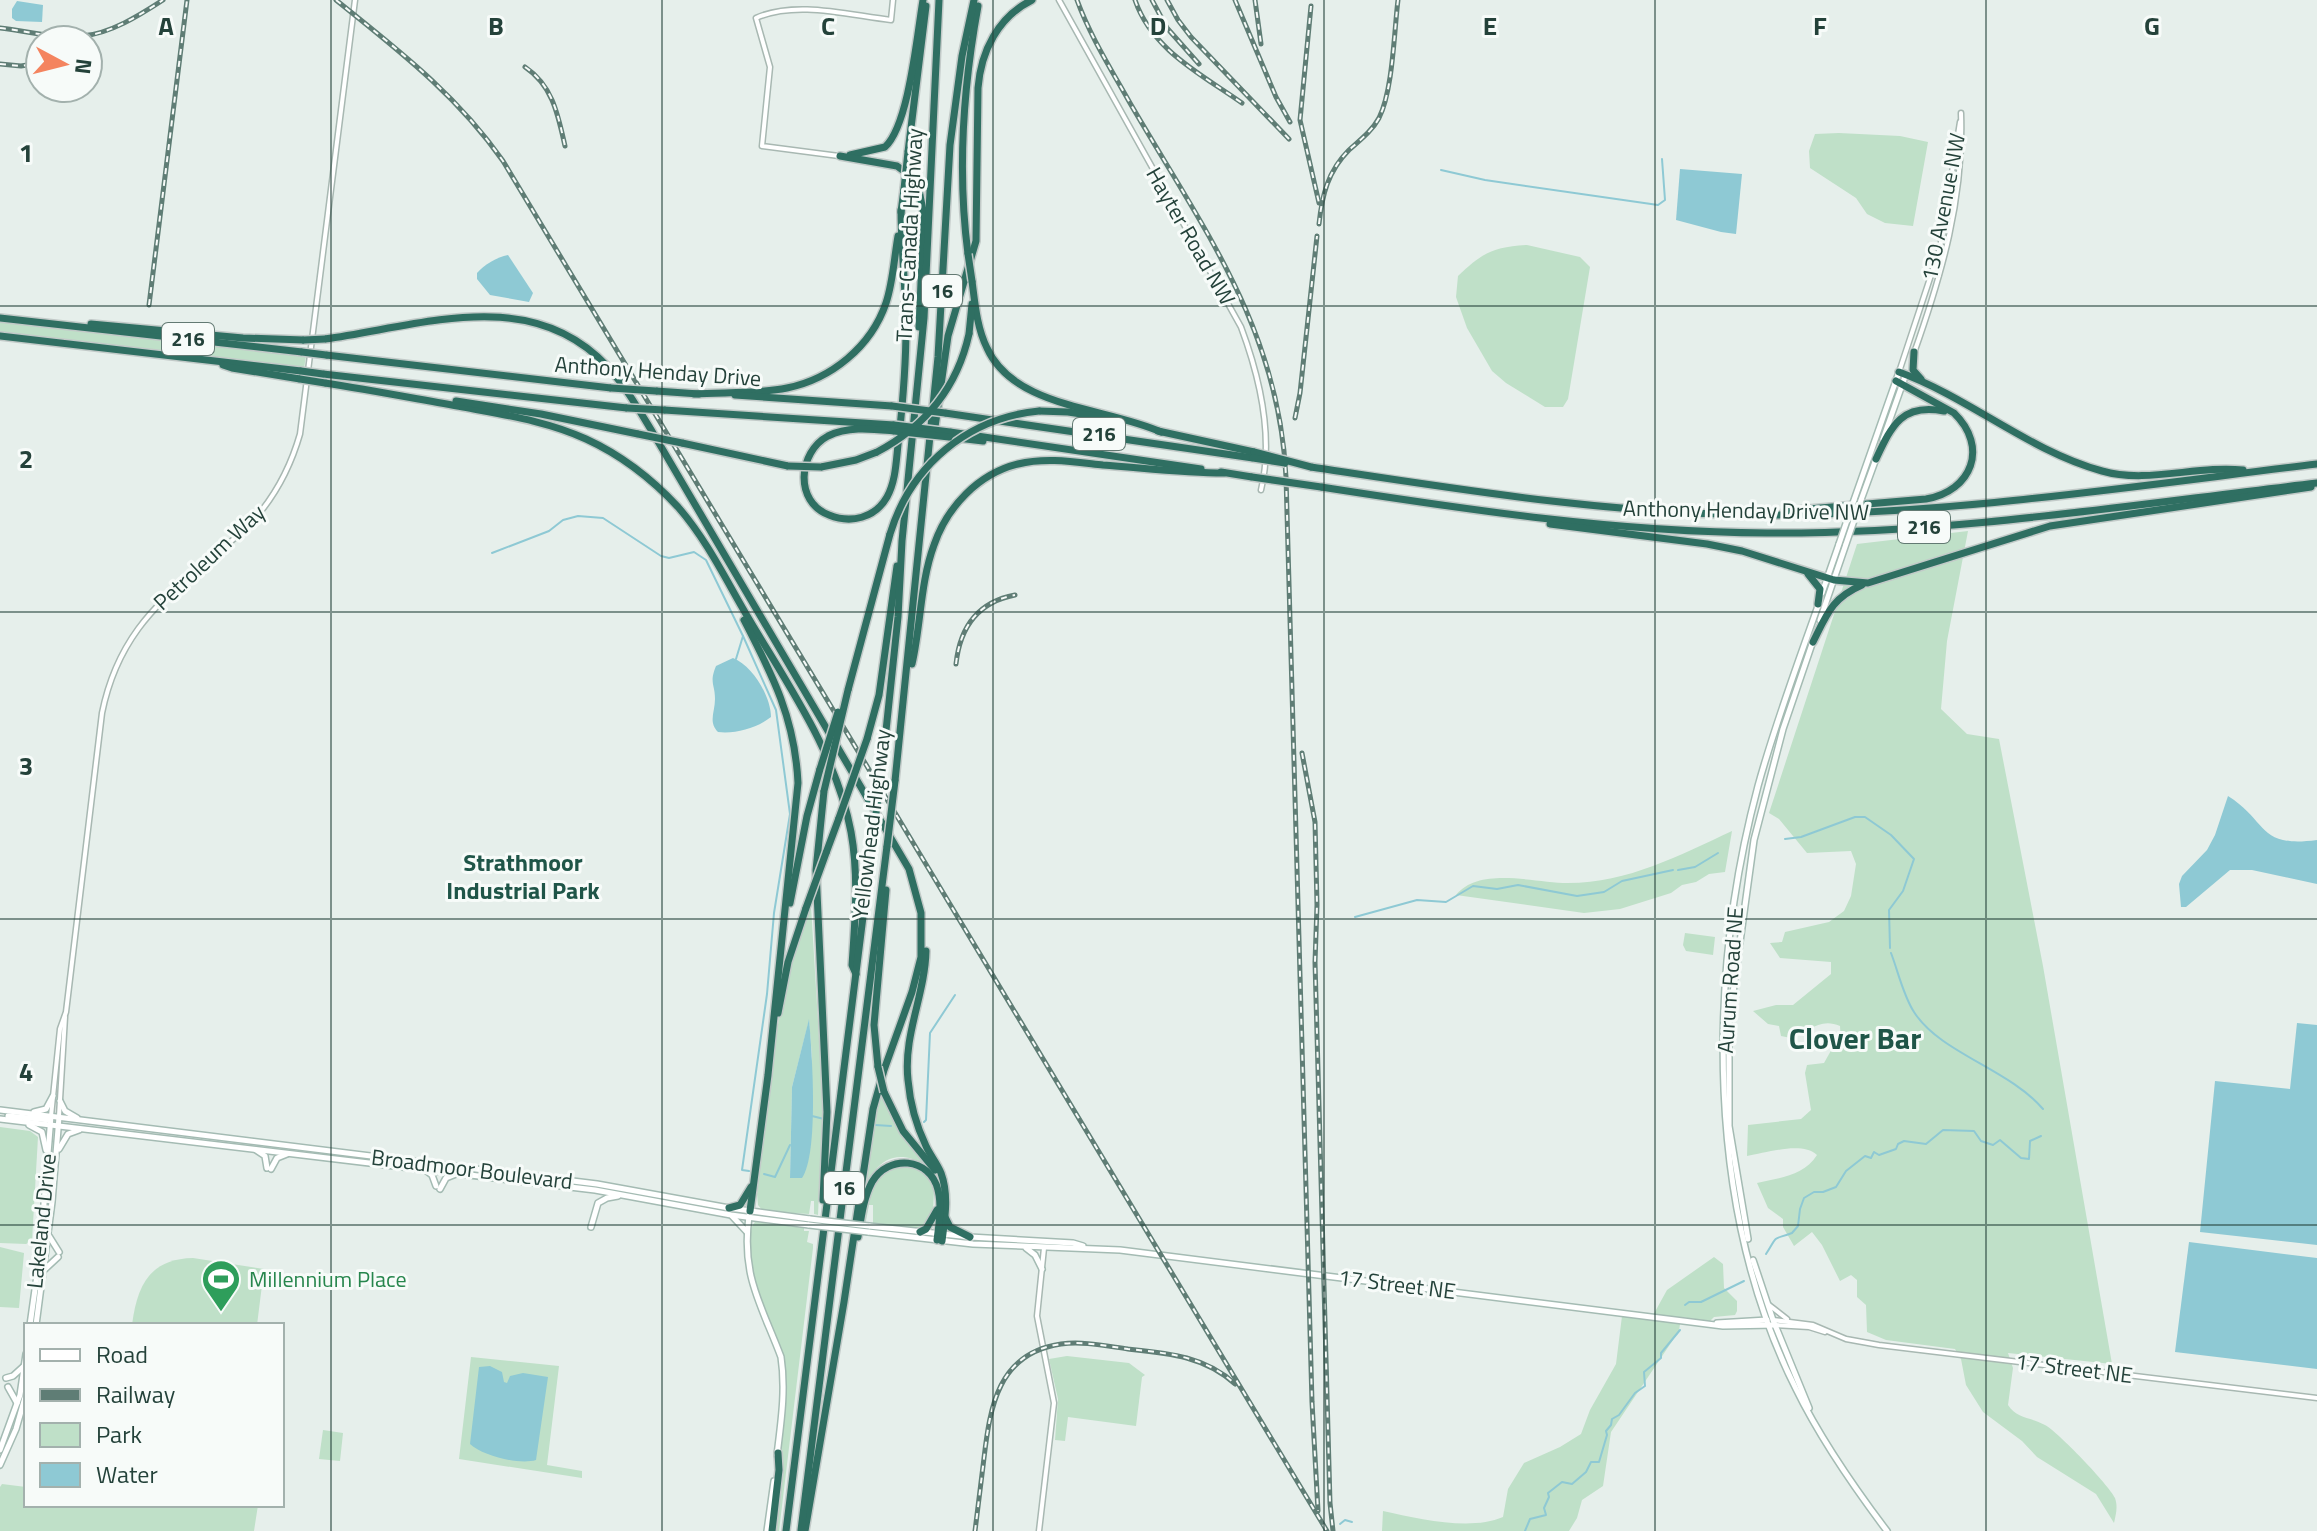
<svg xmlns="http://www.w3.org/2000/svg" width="2317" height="1531" font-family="'Titillium Web',sans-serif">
  <rect width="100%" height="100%" fill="#e6efeb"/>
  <!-- green -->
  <g fill="#bfe0c8" fill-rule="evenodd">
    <polygon points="1839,133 1900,136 1928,142 1913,226 1885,223 1867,214 1856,198 1810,168 1809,151 1815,134"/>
    <path d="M1527,245L1580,257L1590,267L1568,399L1563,407H1545L1506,383L1492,371L1467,328L1456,297L1458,276C1482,253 1493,247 1527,245Z"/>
    <polygon points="0,321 306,356 304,368 0,332"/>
    <path d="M1968,531L1947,641L1941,709L1967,734L1999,739L2043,966L2112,1364L2008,1353L2013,1368L2008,1405C2017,1419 2031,1417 2045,1425C2058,1432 2109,1485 2115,1498C2118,1507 2116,1514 2114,1523L2096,1494L2037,1457L2022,1441L1983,1412L1966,1385L1961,1359L1955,1349L1886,1340L1867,1332L1866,1305L1857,1297V1280L1851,1275L1840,1281L1822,1245L1812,1232L1794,1246L1783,1227V1219L1768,1208L1757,1183C1779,1178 1804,1176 1817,1155C1802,1141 1766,1153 1747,1156L1748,1125L1801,1119L1811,1110L1805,1073L1807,1065L1824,1063L1833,1047L1841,1042L1840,1026C1820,1017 1808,1032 1791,1038L1781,1036L1779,1026L1768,1024L1753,1011L1776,1005H1793L1831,974V962L1780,958L1770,943L1782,942L1785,932L1829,922L1844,911L1851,896L1856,864L1851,851L1807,853L1779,819L1769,813L1857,544Z"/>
    <path d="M1732,831L1725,872L1709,874L1696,882L1682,885L1671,893L1620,909L1584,913L1456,895C1480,866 1534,883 1568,883C1628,883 1680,855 1732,831Z"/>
    <path d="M811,906L823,1104L818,1215L814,1214V1201H811L809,1214L763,1211L758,1205L757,1194C769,1099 773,995 811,906ZM809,1020L812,1056L809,1154L790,1178L792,1087Z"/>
    <polygon points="1685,933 1715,937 1713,955 1686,951 1683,945"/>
    <path d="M881,1094L894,1123L926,1165C890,1144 868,1167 863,1204L874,1114Z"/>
    <polygon points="0,1127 30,1131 38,1137 32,1241 26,1244 0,1243"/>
    <path d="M897,1164L918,1168L927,1176L934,1191L933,1211L929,1222L916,1229L873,1224V1205H869L866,1221L864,1220C871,1190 869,1181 897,1164Z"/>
    <path d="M755,1222L804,1228V1231H809L807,1242L813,1244V1248L779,1531H774L786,1396C786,1382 786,1366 781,1353C771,1322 731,1252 755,1222Z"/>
    <polygon points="0,1247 24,1253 19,1308 0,1307"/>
    <path d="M1714,1257L1723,1264L1724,1288L1737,1301V1311L1735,1315L1714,1317L1710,1321L1681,1317L1679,1331L1611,1432L1603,1486L1582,1500L1577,1518L1569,1531H1382L1383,1511C1419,1519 1471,1531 1503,1517L1508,1489L1524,1463L1560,1447L1581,1434L1590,1410L1616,1364L1622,1316L1651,1319L1667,1290Z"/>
    <path d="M193,1258L264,1269L257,1325H132C137,1286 149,1259 193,1258Z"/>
    <polygon points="1067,1356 1129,1363 1145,1375 1142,1377 1136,1426 1068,1417 1065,1441 1055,1440 1058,1399 1049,1359"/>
    <polygon points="471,1357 559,1366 547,1465 582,1471 582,1478 459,1459"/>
    <polygon points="323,1430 343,1433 340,1461 319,1459"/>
    <polygon points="2,1484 26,1487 26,1505 258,1505 254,1531 0,1531 0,1487"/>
  </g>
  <!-- water -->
  <g fill="#8ec9d4">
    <polygon points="17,1 43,5 42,22 16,21 12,18 12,9"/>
    <polygon points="1680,169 1742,174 1736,234 1721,232 1676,220"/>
    <path d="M508,255L533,293L529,302L490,295L477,279V273C484,265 497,257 508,255Z"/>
    <path d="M733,658C753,666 771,697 771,717C757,728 736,734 718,732C708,722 715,712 715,699C715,684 709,683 716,666Z"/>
    <path d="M2228,796C2269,822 2257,848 2317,840V884L2252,870H2230L2186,907H2181L2179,884L2182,876L2207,850L2215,835Z"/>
    <path d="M809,1019C812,1052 819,1153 802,1178H790L792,1087Z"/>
    <polygon points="2297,1023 2317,1025 2317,1245 2200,1232 2215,1081 2290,1089"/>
    <polygon points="2189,1242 2317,1258 2317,1369 2175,1352"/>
    <path d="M490,1366L502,1372L504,1382L507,1383L510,1376L523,1373L548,1377L536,1460C519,1465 483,1456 470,1444L479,1367Z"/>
  </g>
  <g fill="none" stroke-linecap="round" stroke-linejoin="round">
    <!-- stream -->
    <g stroke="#8ec9d4" stroke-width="2">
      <polyline points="1441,170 1485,180 1658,205 1665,200 1662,159"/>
      <polyline points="492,553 549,531 563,520 578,516 603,518 661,556 669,558 694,552 706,560 743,636 736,659"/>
      <polyline points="743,636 776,710 790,814 774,913 767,994 742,1170 749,1171"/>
      <polyline points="1785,839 1801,837 1855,817 1865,817 1891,835 1914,859 1903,891 1889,910 1890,948"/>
      <polyline points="1678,870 1695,867 1718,853"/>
      <polyline points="1355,917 1417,900 1446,902 1473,886 1497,889 1518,885 1577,896 1604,892 1622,881 1673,870"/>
      <path d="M1891,953C1898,971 1903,995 1914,1012C1940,1053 2009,1069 2043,1109"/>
      <polyline points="812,1116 824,1119"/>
      <polyline points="924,1122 926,1120 930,1033 955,995"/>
      <polyline points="875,1125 891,1126"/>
      <polyline points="764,1174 775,1177 790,1145"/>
      <path d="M1766,1254C1779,1234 1770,1241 1792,1233L1798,1226L1800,1209L1804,1198L1814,1192H1823L1836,1187L1846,1171L1865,1156L1871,1158L1874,1152L1879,1155L1896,1149L1898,1144L1904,1141L1926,1144L1943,1130L1974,1131L1981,1141L1993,1145L2000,1140L2021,1158L2029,1159L2030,1141L2041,1136"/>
      <polyline points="1685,1305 1689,1302 1701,1302 1744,1281"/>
      <polyline points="1340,1524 1345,1520 1352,1522"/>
      <polyline points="1525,1531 1530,1519 1546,1515 1544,1508 1549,1497 1548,1493 1562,1482 1572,1484 1586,1472 1591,1462 1599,1462 1607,1435 1606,1431 1611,1425 1612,1419 1619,1415 1635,1393 1645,1386 1644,1372 1661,1358 1661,1353 1680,1330"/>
    </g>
    <defs>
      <g id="tertiary">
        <path d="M1059,0L1241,327C1260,378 1274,436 1261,490"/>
        <path d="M839,156L762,146L770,67L756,18C796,0 848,15 891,20L893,0"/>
        <path d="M1914,353C1942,274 1964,198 1961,113"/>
        <polyline points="1899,372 1940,248 1960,122"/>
        <path d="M51,1116L60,1029L66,1012L102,713C116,644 151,607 203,564C224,547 246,531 262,510C280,487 292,462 300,434L355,0"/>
        <polyline points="59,1116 65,1017"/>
        <polyline points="1769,1305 1787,1319"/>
        <polyline points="1773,1320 1813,1325 1846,1339 1879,1345 2317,1398"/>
        <polyline points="1775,1325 1809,1327 1825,1332"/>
        <polyline points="1039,1531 1054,1403 1037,1316 1044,1248"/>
      </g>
      <g id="secondary">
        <polyline points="1883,439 1906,374"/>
        <polyline points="1854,500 1899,372"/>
        <polyline points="1861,500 1877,456"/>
        <polyline points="1822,593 1839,544"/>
        <path d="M1819,603C1798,663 1775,724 1758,786C1707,977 1706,1210 1796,1389C1821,1440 1853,1486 1887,1531"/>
        <polyline points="1820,620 1846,544"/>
        <polyline points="60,1101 65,1111 77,1118"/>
        <polyline points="0,1110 597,1184 729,1208 810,1219"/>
        <polyline points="34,1112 46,1109 53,1096"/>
        <polyline points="8,1116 50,1120"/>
        <polyline points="0,1119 595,1190 731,1215 809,1225"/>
        <polyline points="29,1125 42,1132 46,1150"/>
        <polyline points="59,1149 68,1134 79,1130"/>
        <polyline points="256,1150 265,1156 267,1168"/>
        <polyline points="271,1169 277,1158 287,1154"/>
        <polyline points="424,1169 432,1175 436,1186"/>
        <polyline points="440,1189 446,1178 456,1174"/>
        <polyline points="732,1216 747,1232"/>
        <path d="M749,1216C741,1276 761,1304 781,1357C786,1390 781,1422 777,1455"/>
        <polyline points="869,1226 970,1237 1073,1243 1083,1246"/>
        <polyline points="591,1227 598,1203 607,1198 618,1196"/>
        <polyline points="868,1232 973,1244 1120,1250 1723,1326 1775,1325"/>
        <polyline points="49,1236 59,1252"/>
        <polyline points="1748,1239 1729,1126 1729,1022 1754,840 1783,729 1813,641"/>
        <polyline points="1026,1248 1035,1255 1042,1269"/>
        <polyline points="1753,1260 1773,1320 1809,1408"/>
        <polyline points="44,1270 58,1257"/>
        <polyline points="1717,1323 1767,1320"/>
        <polyline points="30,1325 40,1254 51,1116"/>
        <polyline points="36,1325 52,1202 59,1117"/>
        <polyline points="6,1378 13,1376 24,1366"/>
        <polyline points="8,1387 17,1403"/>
        <polyline points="0,1450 20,1395 26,1354"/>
        <polyline points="0,1465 16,1429 26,1394"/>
        <polyline points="767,1531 774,1481"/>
      </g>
      <g id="motorway">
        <polyline points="908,152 926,6"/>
        <path d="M850,155L885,147C909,125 917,35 923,0"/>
        <polyline points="840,156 897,166 909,175 919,190 924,216 919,327"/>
        <polyline points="901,212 904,189"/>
        <path d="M968,254C957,171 963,88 978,6"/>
        <path d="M972,281C975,304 977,328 987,348C1014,408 1105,407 1161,432"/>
        <polyline points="0,318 302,352"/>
        <polyline points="91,324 243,338 304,340"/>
        <polyline points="969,334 972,304"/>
        <polyline points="0,336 301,371"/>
        <path d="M325,339C421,326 531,284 608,367C626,387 639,410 653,433L909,869L921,913V957L912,992L884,1070L873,1109L844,1302L805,1531"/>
        <polyline points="1914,352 1913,370 1921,379"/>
        <polyline points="326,355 611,388"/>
        <polyline points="223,365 232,368 300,379"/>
        <path d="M1899,372C1970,398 2029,451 2102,471C2147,484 2197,465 2243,470"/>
        <polyline points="323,374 627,408"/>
        <path d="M325,383C371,390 417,399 463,407C505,415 547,421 586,439C621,455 652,479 678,507C706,539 725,578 746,614C787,684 836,752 851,832C859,876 855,921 852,965L856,974"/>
        <polyline points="656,391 699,394"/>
        <path d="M694,394C724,392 757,394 787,388C831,379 871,347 886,303C893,282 894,259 898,236"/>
        <polyline points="735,395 892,406"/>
        <polyline points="456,401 541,414 638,434"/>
        <polyline points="664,410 894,425"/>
        <polyline points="1039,411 1068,412 1108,418"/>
        <polyline points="945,413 1253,458"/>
        <path d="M894,431C872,429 848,426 828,436C798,452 794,502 829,515C851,524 875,518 887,497C897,479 896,456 899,437C903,400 906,364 906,327C906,288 901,249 901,210"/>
        <polyline points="1158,431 1254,452"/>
        <polyline points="950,432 1201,469"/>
        <path d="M934,434L948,336L976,241L978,88C981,51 998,17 1032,0"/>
        <polyline points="949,437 983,441"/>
        <polyline points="682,443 788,466"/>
        <path d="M1876,459C1892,425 1902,403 1944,411"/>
        <polyline points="821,467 856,460 877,452"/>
        <path d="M1311,467C1463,490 1615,515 1769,515C1952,514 2135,486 2317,464"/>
        <polyline points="1221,472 1252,477"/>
        <path d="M1321,487C1469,510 1616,532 1767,533C1951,534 2135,504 2317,483"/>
        <path d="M1785,511L1926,499C1972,491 1989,447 1954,413L1896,381"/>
        <polyline points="1550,524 1707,544 1742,551 1834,580 1868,583 2050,526 2311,487"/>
        <polyline points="1808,574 1820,589 1818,604"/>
        <path d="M744,620C773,676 795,719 798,783L768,1075L750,1211"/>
        <path d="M1813,642C1827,614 1832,598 1862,585"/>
        <path d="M912,664C921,625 920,583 934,545C947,507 978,474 1018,464C1046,457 1075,462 1103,465C1144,468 1184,473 1224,473"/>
        <polyline points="848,690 890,534"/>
        <polyline points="867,739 879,695 897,566"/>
        <polyline points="883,759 898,617 902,541 924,318 939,0"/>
        <polyline points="895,781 938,357 950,145 962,56 974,0"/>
        <polyline points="826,853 839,818"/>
        <polyline points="790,903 807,816 820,769"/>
        <path d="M926,951C925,995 903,1035 908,1080C910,1103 916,1125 926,1146C930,1155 937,1163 941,1173C949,1195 945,1218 942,1241"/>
        <polyline points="778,1013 788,962 806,908"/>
        <polyline points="878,1067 874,1025 886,890"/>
        <polyline points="884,1092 903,1131 935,1170"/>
        <polyline points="823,1200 827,1112 816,870 824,791"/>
        <polyline points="729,1208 740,1205 751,1187"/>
        <polyline points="945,1217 950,1227 970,1237"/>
        <polyline points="920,1232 926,1229 937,1210"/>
        <path d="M858,1237C861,1219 863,1199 872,1182C888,1154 930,1157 938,1190C942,1205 939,1225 937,1240"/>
        <polyline points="801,1530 887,846"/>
        <polyline points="772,1531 779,1470 778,1453"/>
        <polyline points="786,1531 875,821"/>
      </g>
    </defs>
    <!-- tertiary casing -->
    <use href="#tertiary" stroke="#a8b8b2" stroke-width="7"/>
    <!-- secondary casing -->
    <use href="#secondary" stroke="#a4bbb3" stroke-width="8"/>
    <!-- motorway casing -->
    <use href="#motorway" stroke="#c2cac8" stroke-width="10"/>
    <!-- tertiary -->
    <use href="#tertiary" stroke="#fff" stroke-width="4"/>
    <!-- secondary -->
    <use href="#secondary" stroke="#fff" stroke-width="5"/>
    <!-- motorway -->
    <use href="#motorway" stroke="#2f6f62" stroke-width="7"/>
    <defs>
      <g id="rail">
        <path d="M336,0C398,50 456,94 503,161L1327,1531"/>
        <path d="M1077,0C1090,36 1111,69 1130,103C1202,227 1279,328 1286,477L1312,1402L1318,1511"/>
        <path d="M1135,0C1152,50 1201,74 1242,103"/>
        <polyline points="1152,0 1167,28 1199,64"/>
        <polyline points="1167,0 1178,20 1191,37 1289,139"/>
        <polyline points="1235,0 1276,97 1290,122"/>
        <polyline points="1255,0 1261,44"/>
        <polyline points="1311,6 1300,120 1319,203"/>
        <path d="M0,28C26,31 56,39 82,36C110,34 140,15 163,0"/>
        <polyline points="0,64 21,66 40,63"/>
        <path d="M525,67C553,86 558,115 565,146"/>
        <path d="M1319,224C1322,195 1328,171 1349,150C1360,140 1372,131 1379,118C1393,90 1394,32 1398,0"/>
        <polyline points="149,305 187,0"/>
        <polyline points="1295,418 1300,393 1317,236"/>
        <path d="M956,664C960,627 978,602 1015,595"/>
        <polyline points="1302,753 1315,822 1317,905 1315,962 1330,1503 1333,1531"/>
        <path d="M975,1531C978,1507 981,1483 984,1458C990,1407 998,1353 1061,1344C1083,1341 1106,1346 1128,1349C1167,1353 1205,1356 1235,1384"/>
      </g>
    </defs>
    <!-- rail casing -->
    <use href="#rail" stroke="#5f7d75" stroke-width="5"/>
    <!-- rail -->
    <use href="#rail" stroke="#f7fbf9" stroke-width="2" stroke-dasharray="6" stroke-linecap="butt"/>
    <defs>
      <g id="secondary-bridge">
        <polyline points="1839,544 1854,500"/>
        <polyline points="1846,544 1861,500"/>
        <polyline points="810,1219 869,1226"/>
        <polyline points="809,1225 868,1232"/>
      </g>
      <g id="motorway-bridge">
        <polyline points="904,189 908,152"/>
        <polyline points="968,254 972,281"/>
        <polyline points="304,340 325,339"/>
        <polyline points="302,352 326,355"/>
        <polyline points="301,371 323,374"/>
        <polyline points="300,379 325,383"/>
        <polyline points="611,388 656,391"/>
        <polyline points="892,406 945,413"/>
        <polyline points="627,408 664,410"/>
        <polyline points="894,425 950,432"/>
        <polyline points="894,431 949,437"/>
        <polyline points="638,434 682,443"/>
        <path d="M877,452C926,426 957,388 969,334"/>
        <polyline points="1254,452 1311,467"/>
        <polyline points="1253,458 1285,463"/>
        <polyline points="788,466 821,467"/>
        <polyline points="1252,477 1321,487"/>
        <path d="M890,534C911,465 968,418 1039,411"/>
        <polyline points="820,769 838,712"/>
        <polyline points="824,791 848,690"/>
        <polyline points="839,818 867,739"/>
        <polyline points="875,821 883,759"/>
        <polyline points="887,846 895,781"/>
        <polyline points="806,908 826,853"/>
        <polyline points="878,1067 884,1092"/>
      </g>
    </defs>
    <!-- secondary-bridge casing -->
    <use href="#secondary-bridge" stroke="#a4bbb3" stroke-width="8" stroke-linecap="butt"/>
    <!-- motorway-bridge casing -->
    <use href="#motorway-bridge" stroke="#c2cac8" stroke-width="10" stroke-linecap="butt"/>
    <!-- secondary-bridge -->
    <use href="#secondary-bridge" stroke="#fff" stroke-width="5"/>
    <!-- motorway-bridge -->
    <use href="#motorway-bridge" stroke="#2f6f62" stroke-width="7"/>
  </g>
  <!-- grid -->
  <path fill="none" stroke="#24423a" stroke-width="2" stroke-opacity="0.55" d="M331,0V1531M662,0V1531M993,0V1531M1324,0V1531M1655,0V1531M1986,0V1531M0,306H2317M0,612H2317M0,919H2317M0,1225H2317"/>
  <!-- icons -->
  <defs>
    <symbol id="stadium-pin" viewBox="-11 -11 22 30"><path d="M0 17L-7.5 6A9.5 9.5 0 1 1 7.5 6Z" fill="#2e9e5b" stroke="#f7fbf9"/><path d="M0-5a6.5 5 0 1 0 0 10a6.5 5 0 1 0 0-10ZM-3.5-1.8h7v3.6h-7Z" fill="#fff"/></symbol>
  </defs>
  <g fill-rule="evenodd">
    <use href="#stadium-pin" x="199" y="1257" width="44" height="60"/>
  </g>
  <g text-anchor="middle" stroke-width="6" stroke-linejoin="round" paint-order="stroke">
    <!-- shield labels -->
    <g fill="#f7fbf9" stroke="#637a73" stroke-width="2">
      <rect x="922" y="275" width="40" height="32" rx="6"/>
      <rect x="162" y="323" width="52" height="32" rx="6"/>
      <rect x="1073" y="418" width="52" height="32" rx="6"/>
      <rect x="1898" y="511" width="52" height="32" rx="6"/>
      <rect x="824" y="1172" width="40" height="32" rx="6"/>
    </g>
    <g font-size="20" font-weight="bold" fill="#24423a">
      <text x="942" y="298">16</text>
      <text x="188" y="346">216</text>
      <text x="1099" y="441">216</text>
      <text x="1924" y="534">216</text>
      <text x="844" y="1195">16</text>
    </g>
    <!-- street labels -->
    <g font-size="22" fill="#24423a" stroke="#f7fbf9">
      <text transform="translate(1943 207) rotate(-79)" y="8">130 Avenue NW</text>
      <text transform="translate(909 235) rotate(-87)" y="8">Trans-Canada Highway</text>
      <text transform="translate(1191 236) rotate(60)" y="8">Hayter Road NW</text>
      <text transform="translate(658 371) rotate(4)" y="8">Anthony Henday Drive</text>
      <text transform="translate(1746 510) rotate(1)" y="8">Anthony Henday Drive NW</text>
      <text transform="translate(209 557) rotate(-43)" y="8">Petroleum Way</text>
      <text transform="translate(871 824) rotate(-83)" y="8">Yellowhead Highway</text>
      <text transform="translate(1730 980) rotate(-86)" y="8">Aurum Road NE</text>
      <text transform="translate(472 1169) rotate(7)" y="8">Broadmoor Boulevard</text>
      <text transform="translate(41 1221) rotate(-84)" y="8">Lakeland Drive</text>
      <text transform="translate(1397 1284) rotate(7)" y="8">17 Street NE</text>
      <text transform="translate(2074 1368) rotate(7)" y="8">17 Street NE</text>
    </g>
    <!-- leisure labels -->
    <g font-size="22" fill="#27864d" stroke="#f7fbf9" text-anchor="start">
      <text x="249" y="1287">Millennium Place</text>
    </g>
    <!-- neighbourhood labels -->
    <g font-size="24" font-weight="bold" fill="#1f5548" stroke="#f7fbf9">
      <text x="523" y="871">Strathmoor<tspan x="523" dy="28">Industrial Park</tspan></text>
    </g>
    <!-- district labels -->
    <g font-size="30" font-weight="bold" fill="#1f5548" stroke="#f7fbf9">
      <text x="1855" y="1049">Clover Bar</text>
    </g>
  </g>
  <g font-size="26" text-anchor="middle" font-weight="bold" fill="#24423a" stroke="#f7fbf9" stroke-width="6" stroke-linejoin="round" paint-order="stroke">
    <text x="166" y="35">A</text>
    <text x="496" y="35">B</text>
    <text x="828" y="35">C</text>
    <text x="1158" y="35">D</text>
    <text x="1490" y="35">E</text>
    <text x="1820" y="35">F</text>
    <text x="2152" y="35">G</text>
    <text x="26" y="162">1</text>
    <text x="26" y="468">2</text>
    <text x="26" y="775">3</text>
    <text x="26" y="1081">4</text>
  </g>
  <!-- legend -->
  <rect x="24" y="1323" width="260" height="184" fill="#f7fbf9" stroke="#a3b1ad" stroke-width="2"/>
  <rect x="40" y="1349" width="40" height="12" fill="#ffffff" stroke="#a3b1ad" stroke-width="2"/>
  <text x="96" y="1363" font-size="24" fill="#24423a">Road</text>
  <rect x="40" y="1389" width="40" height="12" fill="#5f7d75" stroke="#a3b1ad" stroke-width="2"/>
  <text x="96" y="1403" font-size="24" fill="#24423a">Railway</text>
  <rect x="40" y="1423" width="40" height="24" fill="#bfe0c8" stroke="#a3b1ad" stroke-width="2"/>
  <text x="96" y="1443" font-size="24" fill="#24423a">Park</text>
  <rect x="40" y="1463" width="40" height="24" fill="#8ec9d4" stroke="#a3b1ad" stroke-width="2"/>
  <text x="96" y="1483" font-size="24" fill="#24423a">Water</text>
  <!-- north arrow -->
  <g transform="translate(64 64) rotate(97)"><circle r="38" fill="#f7fbf9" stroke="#a3b1ad" stroke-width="2"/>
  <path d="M0-6L14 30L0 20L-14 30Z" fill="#f4845f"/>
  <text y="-12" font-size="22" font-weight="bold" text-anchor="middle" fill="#24423a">N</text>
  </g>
</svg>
